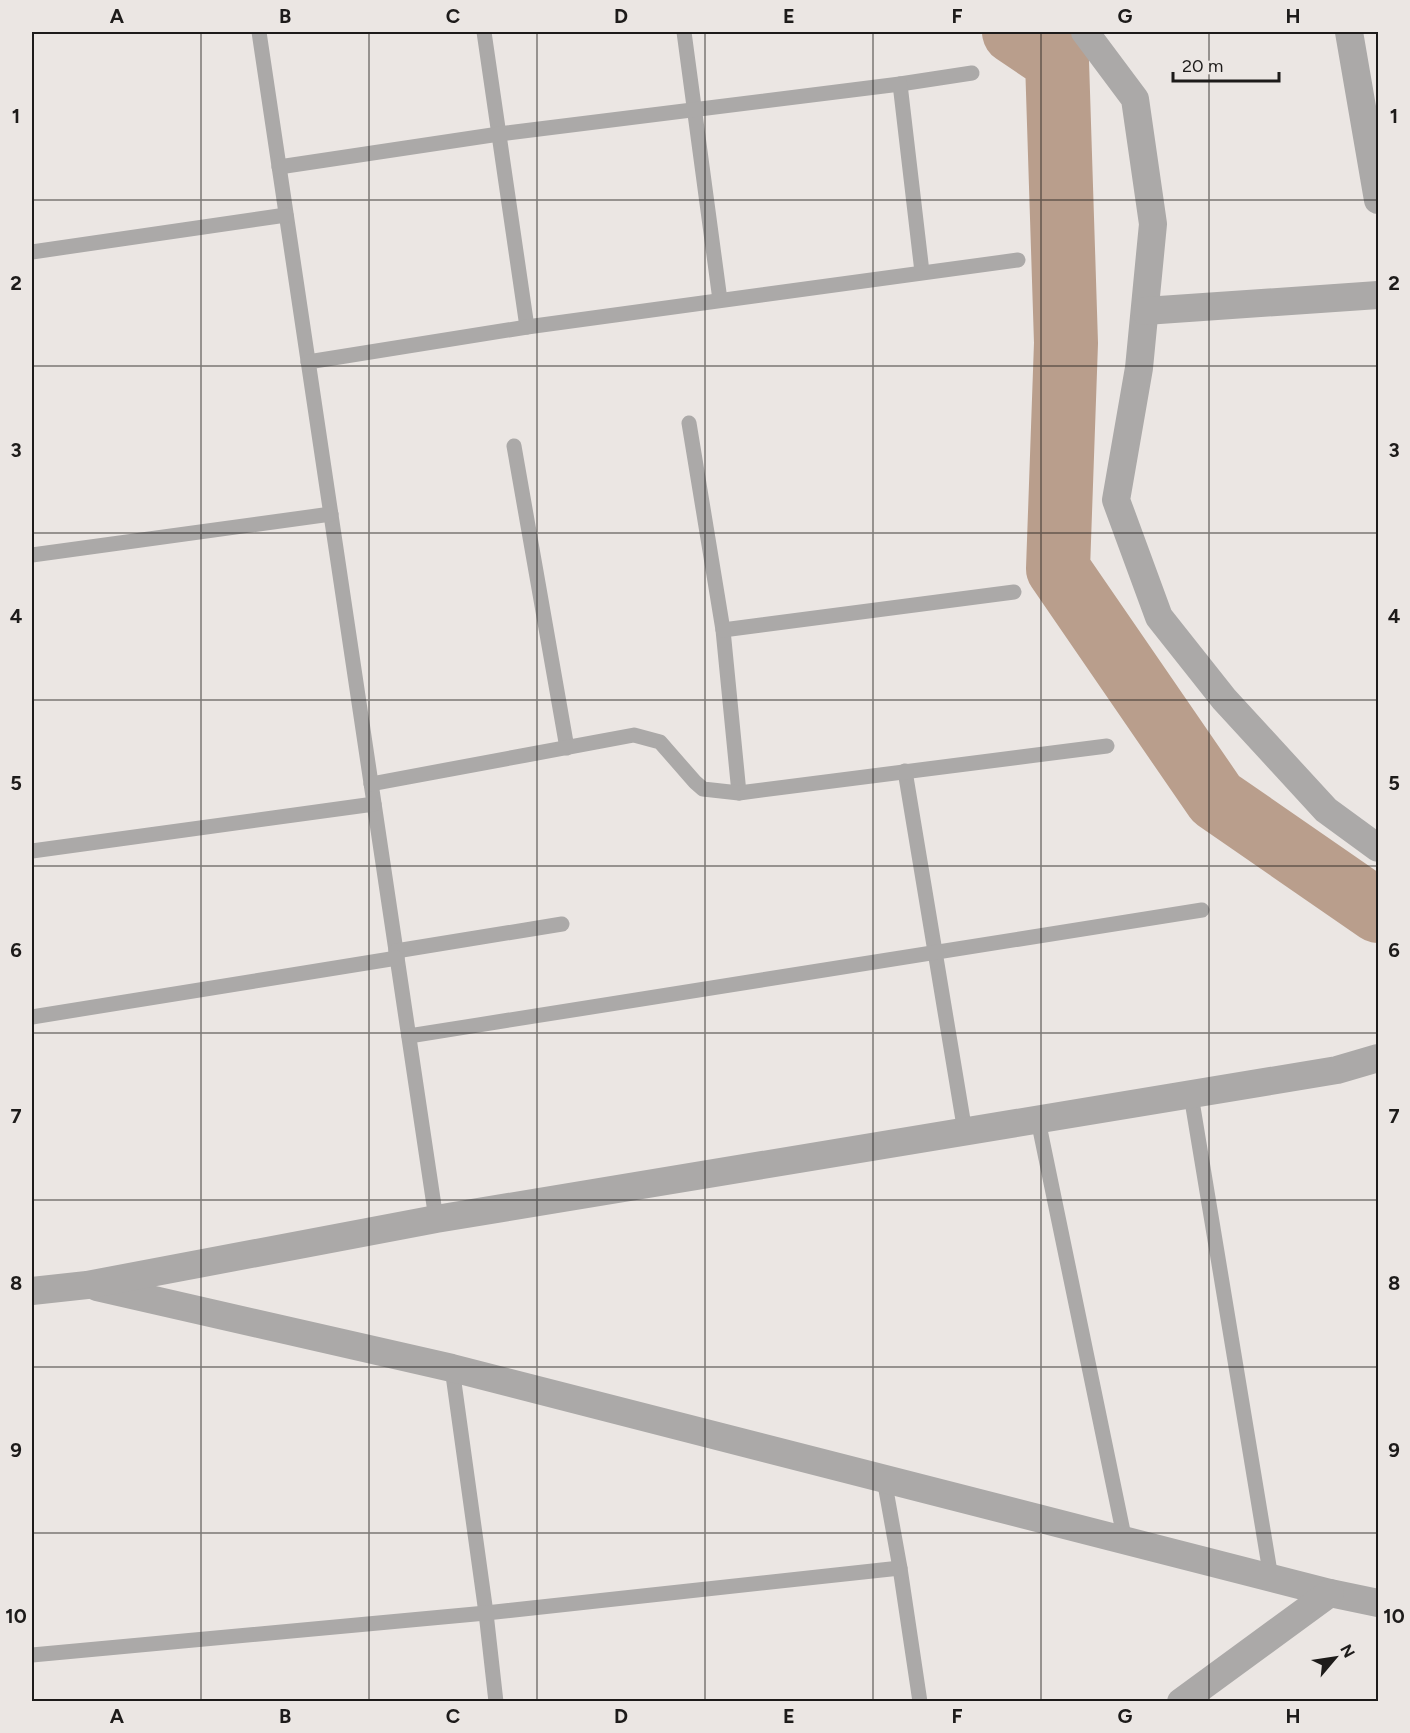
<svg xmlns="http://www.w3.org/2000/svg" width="1410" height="1733" font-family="Figtree,sans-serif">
  <rect width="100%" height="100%" fill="#ebe6e3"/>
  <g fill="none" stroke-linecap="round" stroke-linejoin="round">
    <!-- river -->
    <polyline stroke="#b99e8c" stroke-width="64" points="1014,32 1057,61 1066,343 1058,569 1216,799 1378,911"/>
    <!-- lane -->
    <g stroke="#aba9a8" stroke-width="15">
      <polyline points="259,32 436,1219"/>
      <polyline points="484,32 527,327"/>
      <polyline points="684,32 720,300"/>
      <polyline points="900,84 972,73"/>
      <polyline points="279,167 499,134 900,84 922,272"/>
      <polyline points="32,252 286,215"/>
      <polyline points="308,362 527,327 1018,260"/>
      <polyline points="689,423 723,630 739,793"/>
      <polyline points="514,446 567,748"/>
      <polyline points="32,555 331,514"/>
      <polyline points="723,630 1014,592"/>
      <polyline points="905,771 965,1132"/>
      <polyline points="371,784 634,735 660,742 695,782 703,789 739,793 1107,746"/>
      <polyline points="32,851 374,804"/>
      <polyline points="396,951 562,924"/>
      <polyline points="32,1017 397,958"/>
      <polyline points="409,1036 1202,910"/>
      <polyline points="1191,1095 1271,1578"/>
      <polyline points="1038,1120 1125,1541"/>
      <polyline points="452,1368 486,1613 496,1702"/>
      <polyline points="884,1479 900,1568 920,1702"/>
      <polyline points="32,1655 486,1613 900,1568"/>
    </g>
    <!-- street -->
    <g stroke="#aba9a8" stroke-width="28">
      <polyline points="1085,32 1135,99 1153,224 1139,368 1116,500 1159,617 1224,699 1326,810 1378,848"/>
      <polyline points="1349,32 1378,200"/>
      <polyline points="1145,311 1378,295"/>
      <polyline points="97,1287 452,1368 1330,1593 1378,1603"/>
      <polyline points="32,1291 87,1285 436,1219 1337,1070 1378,1058"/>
      <polyline points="1181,1702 1330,1593"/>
    </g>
  </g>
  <!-- grid -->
  <path fill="none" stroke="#1d1b1a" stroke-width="1.5" stroke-opacity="0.55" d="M201,32V1702M369,32V1702M537,32V1702M705,32V1702M873,32V1702M1041,32V1702M1209,32V1702M32,200H1378M32,366H1378M32,533H1378M32,700H1378M32,866H1378M32,1033H1378M32,1200H1378M32,1367H1378M32,1533H1378"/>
  <!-- border -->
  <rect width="1410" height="1733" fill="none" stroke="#ebe6e3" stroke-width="66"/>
  <!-- north arrow -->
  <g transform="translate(1335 1658) rotate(61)" stroke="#ebe6e3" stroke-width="4.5" paint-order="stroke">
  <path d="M0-4.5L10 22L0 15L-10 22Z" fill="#1d1b1a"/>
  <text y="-9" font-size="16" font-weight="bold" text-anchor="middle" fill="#1d1b1a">N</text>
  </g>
  <!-- scale -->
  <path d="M1173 72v9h106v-9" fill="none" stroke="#1d1b1a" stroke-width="3"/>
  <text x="1182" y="72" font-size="18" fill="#1d1b1a" stroke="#ebe6e3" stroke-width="4.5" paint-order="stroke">20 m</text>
  <rect x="33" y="33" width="1344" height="1667" fill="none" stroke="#1d1b1a" stroke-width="2"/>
  <g font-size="20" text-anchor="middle" font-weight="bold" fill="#1d1b1a">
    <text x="117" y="23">A</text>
    <text x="285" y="23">B</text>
    <text x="453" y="23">C</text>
    <text x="621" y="23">D</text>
    <text x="789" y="23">E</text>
    <text x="957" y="23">F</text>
    <text x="1125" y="23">G</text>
    <text x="1293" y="23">H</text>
    <text x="16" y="123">1</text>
    <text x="1394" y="123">1</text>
    <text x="16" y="290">2</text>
    <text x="1394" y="290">2</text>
    <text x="16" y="457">3</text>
    <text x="1394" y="457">3</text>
    <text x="16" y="623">4</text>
    <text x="1394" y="623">4</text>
    <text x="16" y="790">5</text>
    <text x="1394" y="790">5</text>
    <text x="16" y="957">6</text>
    <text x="1394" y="957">6</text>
    <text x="16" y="1123">7</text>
    <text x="1394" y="1123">7</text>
    <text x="16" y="1290">8</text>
    <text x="1394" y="1290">8</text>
    <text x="16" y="1457">9</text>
    <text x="1394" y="1457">9</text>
    <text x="16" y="1623">10</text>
    <text x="1394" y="1623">10</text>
    <text x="117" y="1723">A</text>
    <text x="285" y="1723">B</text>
    <text x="453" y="1723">C</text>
    <text x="621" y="1723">D</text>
    <text x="789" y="1723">E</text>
    <text x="957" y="1723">F</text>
    <text x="1125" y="1723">G</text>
    <text x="1293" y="1723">H</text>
  </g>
</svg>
